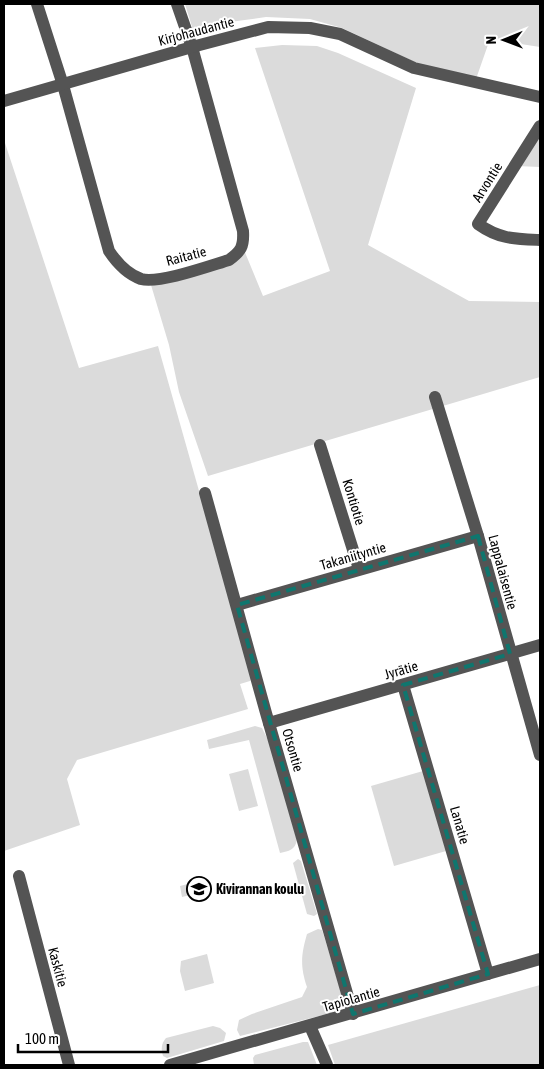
<svg xmlns="http://www.w3.org/2000/svg" width="544" height="1069" font-family="'Asap Condensed',sans-serif">
  <rect width="100%" height="100%" fill="#fff"/>
  <!-- green -->
  <g fill="#dbdbdb">
    <polygon points="185,4 540,4 540,47 490,39 476,79 417,63 342,28 310,19 266,17 230,22 194,33"/>
    <polygon points="282,45 317,46 338,53 416,88 368,245 469,301 540,302 540,377 208,476 179,392 169,345 151,285 244,250 263,296 330,271 255,48"/>
    <polygon points="540,129 540,167 516,166"/>
    <polygon points="4,140 79,368 158,346 252,678 250,681 240,684 248,709 77,760 67,779 80,825 4,851"/>
    <path d="M255,726L262,728L269,742L297,840C295,850 289,851 280,853L249,740L209,749L207,740Z"/>
    <polygon points="248,769 258,806 239,811 229,774"/>
    <polygon points="423,771 446,851 394,866 371,786"/>
    <polygon points="298,859 301,861 317,914 314,916 307,914 293,863"/>
    <polygon points="203,880 206,891 182,897 180,886"/>
    <path d="M318,929L322,930L324,936L344,1002L331,1013L240,1036L237,1030L239,1020L252,1014L302,997L307,987C300,966 301,955 307,934Z"/>
    <polygon points="207,954 214,983 185,991 180,971 181,961"/>
    <polygon points="540,985 540,1065 335,1065 328,1045"/>
    <path d="M213,1026L220,1028L226,1033L224,1041L167,1058L163,1056C161,1049 161,1044 166,1038Z"/>
    <polygon points="303,1042 308,1042 317,1065 254,1065 253,1058 255,1055"/>
  </g>
  <g fill="none" stroke-linecap="round" stroke-linejoin="round">
    <!-- minor -->
    <g stroke="#545454" stroke-width="12">
      <path d="M37,4L63,85L109,251C117,263 127,274 141,279C159,284 209,266 229,260C241,251 244,247 243,231L192,47L177,4"/>
      <polyline points="4,101 192,47 268,27 310,28 340,34 414,68 540,97"/>
      <path d="M540,126L478,224C499,239 515,239 540,240"/>
      <polyline points="435,397 478,536 540,755"/>
      <polyline points="320,445 359,569"/>
      <polyline points="205,493 266,713 353,1014"/>
      <polyline points="237,605 478,536"/>
      <polyline points="403,685 488,974"/>
      <polyline points="269,723 540,645"/>
      <polyline points="19,876 69,1065"/>
      <polyline points="310,1026 327,1065"/>
      <polyline points="170,1065 540,959"/>
    </g>
  </g>
  <!-- marked area -->
  <path fill="none" stroke="#0f766e" stroke-width="4" stroke-dasharray="10 6" stroke-linejoin="round" d="M478,536L510,654L403,685L488,974L353,1014L237,605Z"/>
  <!-- icons -->
  <defs>
    <symbol id="school-ring" viewBox="-11 -11 22 22"><circle r="9.5" fill="#fff" stroke="#000" stroke-width="1.5"/><path d="M0-5L7-2L0 1L-7-2ZM-4 1L0 2.5L4 1V4Q0 6-4 4Z" fill="#000"/></symbol>
  </defs>
  <g fill-rule="evenodd">
    <use href="#school-ring" x="185" y="875" width="28" height="28"/>
  </g>
  <g text-anchor="middle" stroke-width="4" stroke-linejoin="round" paint-order="stroke">
    <!-- street labels -->
    <g font-size="14" fill="#000" stroke="#fff">
      <text transform="translate(196 31) rotate(-15)" y="5">Kirjohaudantie</text>
      <text transform="translate(487 182) rotate(-58)" y="5">Arvontie</text>
      <text transform="translate(186 256) rotate(-15)" y="5">Raitatie</text>
      <text transform="translate(354 502) rotate(73)" y="5">Kontiotie</text>
      <text transform="translate(353 556) rotate(-16)" y="5">Takaniityntie</text>
      <text transform="translate(503 572) rotate(75)" y="5">Lappalaisentie</text>
      <text transform="translate(401 670) rotate(-16)" y="5">Jyrätie</text>
      <text transform="translate(293 750) rotate(74)" y="5">Otsontie</text>
      <text transform="translate(460 825) rotate(74)" y="5">Lanatie</text>
      <text transform="translate(58 967) rotate(75)" y="5">Kaskitie</text>
      <text transform="translate(351 999) rotate(-16)" y="5">Tapiolantie</text>
    </g>
    <!-- poi labels -->
    <g font-size="14" font-weight="bold" fill="#000" stroke="#fff" text-anchor="start">
      <text x="216" y="894">Kivirannan koulu</text>
    </g>
  </g>
  <!-- border -->
  <rect width="544" height="1069" fill="none" stroke="#000000" stroke-width="10"/>
  <!-- north arrow -->
  <g transform="translate(504 40) rotate(269)" stroke="#ffffff" stroke-width="4" paint-order="stroke">
  <path d="M0-4L9 19L0 12L-9 19Z" fill="#000000"/>
  <text y="-8" font-size="14" font-weight="bold" text-anchor="middle" fill="#000000">N</text>
  </g>
  <!-- scale -->
  <path d="M18 1044v8h150v-8" fill="none" stroke="#000000" stroke-width="2.5"/>
  <text x="25" y="1044" font-size="15" fill="#000000" stroke="#ffffff" stroke-width="4" paint-order="stroke">100 m</text>
</svg>
